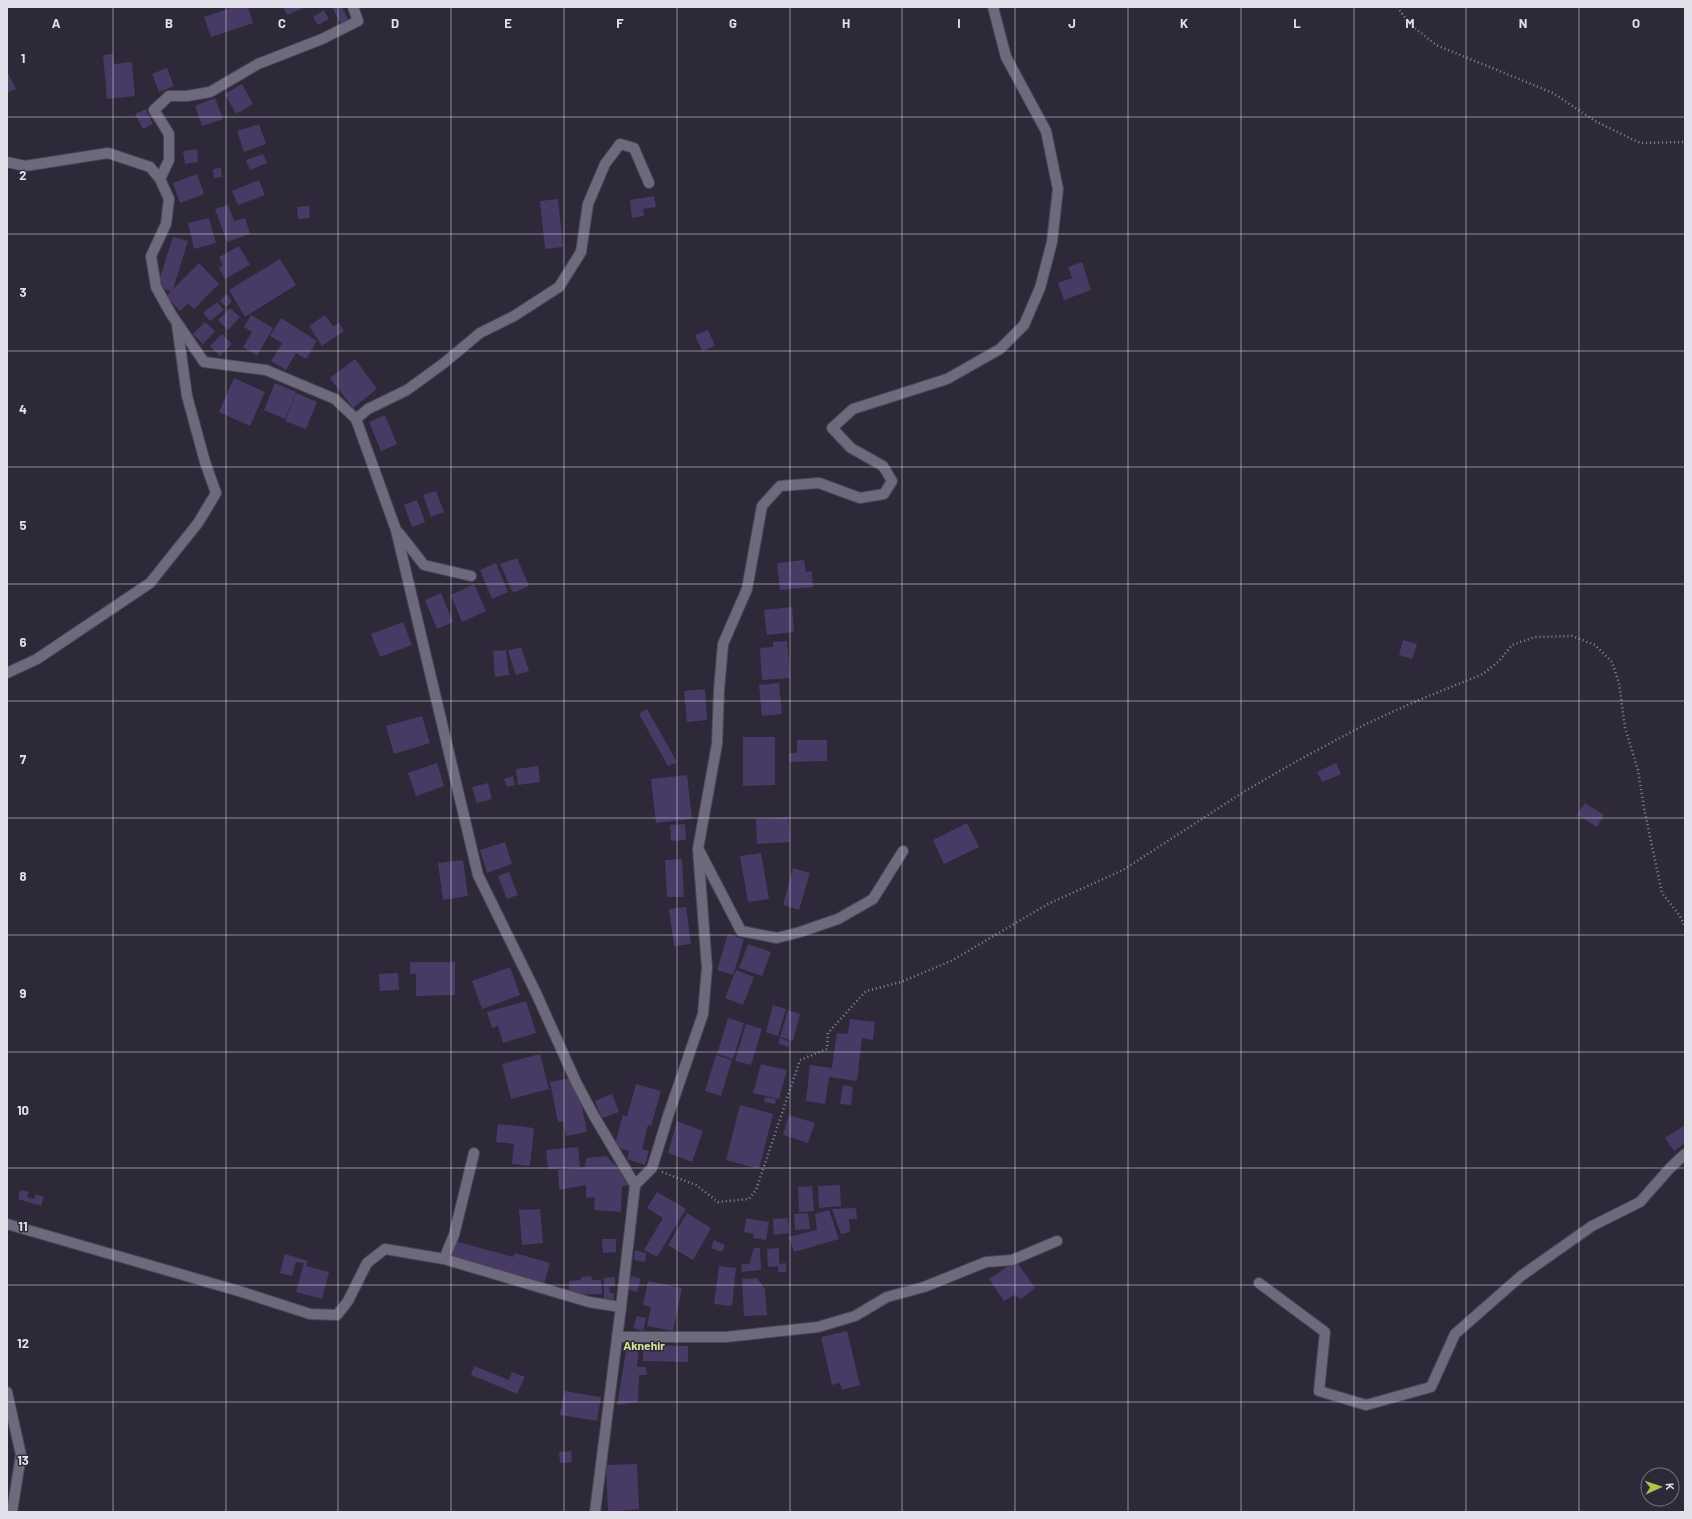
<svg xmlns="http://www.w3.org/2000/svg" width="1692" height="1519" font-family="Barlow,sans-serif">
  <rect width="100%" height="100%" fill="#2d2939"/>
  <!-- building -->
  <g fill="#473a65">
    <polygon points="234,7 248,7 253,23 211,37 204,17"/>
    <polygon points="283,7 306,7 287,15"/>
    <polygon points="332,7 342,7 349,21 341,25"/>
    <polygon points="324,10 329,19 318,25 313,17"/>
    <polygon points="113,54 114,64 132,62 135,96 107,99 103,55"/>
    <polygon points="167,68 174,86 159,92 152,74"/>
    <polygon points="7,71 16,89 7,93"/>
    <polygon points="242,84 253,104 236,114 225,94"/>
    <polygon points="215,98 223,119 202,126 195,106"/>
    <polygon points="146,109 153,124 143,129 135,114"/>
    <polygon points="259,124 266,144 244,152 237,131"/>
    <polygon points="197,149 198,162 185,164 183,151"/>
    <polygon points="263,154 267,163 250,170 246,160"/>
    <polygon points="221,168 222,177 214,178 213,169"/>
    <polygon points="197,174 204,194 180,203 173,183"/>
    <polygon points="259,180 265,195 238,205 232,191"/>
    <polygon points="654,196 656,207 643,209 644,216 632,218 630,200"/>
    <polygon points="558,199 563,247 545,249 540,201"/>
    <polygon points="228,205 234,221 245,218 250,234 227,242 215,209"/>
    <polygon points="309,206 310,218 298,219 297,207"/>
    <polygon points="209,218 216,243 194,249 188,223"/>
    <polygon points="173,237 188,241 173,289 199,263 219,284 194,309 188,303 180,311 166,296 171,291 157,287"/>
    <polygon points="239,246 250,265 225,279 219,268 223,265 219,257"/>
    <polygon points="280,259 296,285 245,317 229,290"/>
    <polygon points="1082,262 1091,290 1064,300 1058,283 1072,278 1068,267"/>
    <polygon points="226,294 232,301 226,307 220,301"/>
    <polygon points="217,302 224,310 210,321 203,313"/>
    <polygon points="230,308 240,317 228,330 218,320"/>
    <polygon points="251,315 273,328 257,356 243,347 252,332 244,327"/>
    <polygon points="325,315 333,326 339,323 344,331 322,346 309,326"/>
    <polygon points="281,318 317,341 306,359 296,353 286,370 271,361 282,343 270,336"/>
    <polygon points="205,322 215,331 203,344 193,334"/>
    <polygon points="708,330 715,346 702,351 695,335"/>
    <polygon points="222,334 232,344 220,356 210,346"/>
    <polygon points="355,359 377,389 353,408 330,378"/>
    <polygon points="234,378 265,392 250,426 219,412"/>
    <polygon points="275,383 296,392 285,419 264,410"/>
    <polygon points="296,393 317,402 306,429 285,421"/>
    <polygon points="385,415 397,444 381,451 369,422"/>
    <polygon points="436,491 444,512 431,517 423,495"/>
    <polygon points="417,500 425,522 412,527 404,505"/>
    <polygon points="517,558 529,586 513,593 500,564"/>
    <polygon points="804,560 806,572 812,571 813,587 780,590 777,563"/>
    <polygon points="496,563 508,592 492,599 480,570"/>
    <polygon points="474,584 486,611 462,622 451,595"/>
    <polygon points="441,593 453,622 437,629 425,600"/>
    <polygon points="792,607 794,632 767,635 764,610"/>
    <polygon points="403,622 412,645 380,657 371,634"/>
    <polygon points="1403,640 1417,644 1412,659 1399,655"/>
    <polygon points="787,641 790,678 762,680 760,648 773,647 773,642"/>
    <polygon points="521,647 529,671 516,675 508,651"/>
    <polygon points="506,650 509,675 495,677 493,651"/>
    <polygon points="779,683 782,714 762,716 759,685"/>
    <polygon points="705,689 707,720 687,722 684,691"/>
    <polygon points="647,709 677,762 668,766 639,714"/>
    <polygon points="422,716 430,743 394,754 386,726"/>
    <polygon points="743,737 775,737 775,785 743,786"/>
    <polygon points="797,740 827,740 827,761 789,762 789,753 797,753"/>
    <polygon points="437,763 444,786 416,796 408,773"/>
    <polygon points="1336,763 1341,774 1322,782 1317,772"/>
    <polygon points="538,766 540,782 518,785 516,769"/>
    <polygon points="687,775 692,819 656,823 651,779"/>
    <polygon points="513,776 515,785 507,787 504,779"/>
    <polygon points="488,783 492,799 477,803 472,787"/>
    <polygon points="1585,803 1604,815 1597,827 1577,815"/>
    <polygon points="788,817 790,842 757,844 756,819"/>
    <polygon points="967,823 979,847 944,864 933,840"/>
    <polygon points="685,824 686,840 671,841 670,825"/>
    <polygon points="505,842 512,864 487,873 480,850"/>
    <polygon points="761,853 769,899 748,902 740,856"/>
    <polygon points="682,859 684,897 667,897 665,860"/>
    <polygon points="463,860 468,896 443,900 438,863"/>
    <polygon points="793,868 810,873 799,910 783,905"/>
    <polygon points="509,872 518,895 507,899 498,876"/>
    <polygon points="686,907 691,944 674,946 669,909"/>
    <polygon points="728,934 744,939 733,975 717,970"/>
    <polygon points="748,944 771,952 762,976 739,968"/>
    <polygon points="410,962 455,962 455,995 416,996 416,974 410,974"/>
    <polygon points="510,967 520,995 482,1009 472,981"/>
    <polygon points="736,970 754,977 743,1005 725,998"/>
    <polygon points="398,973 399,990 380,991 379,974"/>
    <polygon points="526,1001 536,1033 503,1043 498,1026 492,1028 487,1012"/>
    <polygon points="773,1005 786,1009 778,1036 766,1032"/>
    <polygon points="788,1010 800,1014 793,1041 780,1037"/>
    <polygon points="728,1018 744,1023 733,1059 717,1054"/>
    <polygon points="850,1019 875,1022 873,1040 862,1038 857,1081 829,1077 825,1104 806,1101 810,1065 832,1068 837,1033 848,1034"/>
    <polygon points="746,1024 762,1029 751,1065 735,1061"/>
    <polygon points="780,1038 790,1042 788,1047 778,1043"/>
    <polygon points="540,1054 549,1089 511,1099 502,1064"/>
    <polygon points="716,1055 732,1060 721,1096 705,1091"/>
    <polygon points="761,1064 787,1070 779,1099 753,1093"/>
    <polygon points="576,1077 587,1132 566,1136 563,1121 558,1122 550,1082"/>
    <polygon points="636,1084 661,1091 651,1126 648,1125 642,1149 649,1151 645,1165 627,1159 629,1151 614,1147 623,1115 627,1117"/>
    <polygon points="843,1085 853,1087 851,1105 840,1104"/>
    <polygon points="612,1094 619,1112 602,1118 595,1101"/>
    <polygon points="765,1097 776,1099 775,1104 764,1102"/>
    <polygon points="740,1105 773,1114 759,1169 726,1160"/>
    <polygon points="789,1115 815,1123 808,1143 783,1135"/>
    <polygon points="677,1121 703,1131 692,1162 668,1153"/>
    <polygon points="498,1124 534,1128 530,1166 512,1164 514,1144 496,1142"/>
    <polygon points="1685,1125 1685,1143 1674,1151 1665,1138"/>
    <polygon points="578,1147 580,1167 548,1169 546,1150"/>
    <polygon points="606,1156 635,1185 622,1186 621,1212 594,1210 595,1197 586,1198 586,1185 559,1190 558,1170 585,1167 586,1158"/>
    <polygon points="840,1185 841,1206 819,1208 818,1186"/>
    <polygon points="812,1186 814,1211 799,1212 798,1187"/>
    <polygon points="20,1190 29,1192 27,1197 34,1199 36,1194 44,1197 41,1206 18,1199"/>
    <polygon points="657,1192 686,1209 657,1257 644,1250 663,1218 647,1208"/>
    <polygon points="856,1208 857,1219 849,1219 850,1232 841,1234 832,1209"/>
    <polygon points="540,1209 543,1243 522,1245 519,1210"/>
    <polygon points="829,1210 839,1239 794,1252 789,1237 817,1230 815,1214"/>
    <polygon points="687,1213 711,1228 693,1260 668,1245"/>
    <polygon points="808,1213 810,1229 795,1230 794,1214"/>
    <polygon points="746,1218 769,1222 766,1240 753,1238 754,1234 744,1232"/>
    <polygon points="788,1218 789,1233 774,1235 773,1219"/>
    <polygon points="602,1239 616,1239 616,1252 603,1253"/>
    <polygon points="714,1240 725,1245 722,1252 711,1248"/>
    <polygon points="455,1241 513,1257 515,1253 550,1263 544,1284 450,1257"/>
    <polygon points="754,1248 760,1248 761,1270 741,1272 742,1264 749,1264"/>
    <polygon points="779,1248 779,1264 786,1263 786,1272 778,1272 778,1266 768,1267 767,1249"/>
    <polygon points="635,1250 646,1253 645,1262 634,1260"/>
    <polygon points="285,1254 308,1261 306,1266 329,1272 322,1299 296,1292 304,1263 296,1262 292,1276 280,1273"/>
    <polygon points="1016,1261 1035,1288 1021,1299 1014,1295 1004,1301 989,1279"/>
    <polygon points="719,1266 736,1268 732,1306 714,1304"/>
    <polygon points="591,1276 592,1280 601,1280 602,1294 569,1295 569,1281 581,1280 581,1277"/>
    <polygon points="631,1276 641,1279 637,1292 627,1289"/>
    <polygon points="615,1277 615,1286 609,1287 610,1293 614,1293 614,1299 604,1299 604,1278"/>
    <polygon points="757,1278 765,1289 767,1315 744,1316 742,1279"/>
    <polygon points="648,1281 682,1288 673,1331 647,1326 651,1307 643,1305"/>
    <polygon points="637,1316 646,1318 643,1331 633,1328"/>
    <polygon points="847,1331 860,1385 842,1390 840,1383 832,1385 821,1337"/>
    <polygon points="643,1345 688,1346 688,1362 643,1361"/>
    <polygon points="627,1346 639,1347 637,1367 646,1367 647,1375 639,1375 638,1402 617,1405"/>
    <polygon points="474,1366 509,1380 512,1372 525,1377 517,1394 471,1375"/>
    <polygon points="564,1391 601,1397 597,1421 560,1415"/>
    <polygon points="571,1451 572,1462 560,1463 559,1452"/>
    <polygon points="637,1464 639,1509 608,1512 606,1465"/>
  </g>
  <g fill="none" stroke-linecap="round" stroke-linejoin="round">
    <defs>
      <g id="minor">
        <polyline points="7,162 25,166 108,153 150,167 160,179 169,199 166,224 151,256 156,287 171,314 204,362 266,370 335,399 356,419 396,530 478,875 536,993 576,1082 594,1116 635,1185 621,1307 595,1512"/>
        <polyline points="160,179 169,160 169,134 154,110 169,96 187,96 210,92 258,64 322,39 358,21 353,7"/>
        <polyline points="356,419 368,409 407,390 444,363 480,333 514,316 559,287 581,252 588,204 605,164 620,144 634,148 649,183"/>
        <polyline points="399,533 424,565 471,576"/>
        <polyline points="7,673 37,659 150,583 198,523 216,493 205,462 187,396 177,325"/>
        <polyline points="700,852 741,931 777,938 800,932 838,919 873,899 903,851"/>
        <polyline points="635,1185 652,1168 669,1113 703,1014 707,968 698,849 717,744 719,690 723,644 747,589 762,506 780,486 819,483 860,498 884,494 892,481 883,466 851,448 832,428 853,409 947,379 1000,349 1024,325 1040,288 1052,242 1058,189 1046,131 1006,57 993,7"/>
        <polyline points="7,1224 242,1292 310,1314 337,1315 348,1301 367,1263 385,1249 444,1259 589,1302 621,1307"/>
        <polyline points="444,1259 454,1235 474,1153"/>
        <polyline points="1259,1283 1325,1332 1319,1391 1366,1405 1431,1387 1455,1334 1521,1276 1592,1226 1640,1202 1670,1168 1685,1154"/>
        <polyline points="617,1337 726,1337 818,1327 855,1316 887,1297 924,1287 986,1262 1012,1260 1057,1241"/>
        <polyline points="7,1392 21,1455 12,1512"/>
      </g>
    </defs>
    <!-- minor casing -->
    <use href="#minor" stroke="#4a4755" stroke-width="12"/>
    <!-- path -->
    <g stroke="#898694" stroke-width="2.5" stroke-dasharray="1 3" stroke-linecap="butt">
      <polyline points="1397,7 1410,24 1436,45 1553,93 1595,121 1640,143 1685,142"/>
      <polyline points="662,1172 696,1185 718,1202 749,1199 756,1190 800,1060 827,1049 828,1033 866,991 901,982 951,961 1048,904 1123,870 1245,791 1297,761 1368,723 1419,700 1483,674 1499,661 1512,645 1535,637 1572,636 1595,645 1612,662 1619,683 1625,728 1638,770 1644,808 1662,893 1680,916 1685,927"/>
    </g>
    <!-- minor -->
    <use href="#minor" stroke="#6e6a7d" stroke-width="10"/>
  </g>
  <!-- grid -->
  <path fill="none" stroke="#e2e0eb" stroke-width="1" stroke-opacity="0.55" d="M113,7V1512M226,7V1512M338,7V1512M451,7V1512M564,7V1512M677,7V1512M790,7V1512M902,7V1512M1015,7V1512M1128,7V1512M1241,7V1512M1354,7V1512M1466,7V1512M1579,7V1512M7,117H1685M7,234H1685M7,351H1685M7,467H1685M7,584H1685M7,701H1685M7,818H1685M7,935H1685M7,1052H1685M7,1168H1685M7,1285H1685M7,1402H1685"/>
  <g text-anchor="middle" stroke-width="3" stroke-linejoin="round" paint-order="stroke">
    <!-- quarter labels -->
    <g font-size="12" font-weight="bold" fill="#d5e396" stroke="#2d2939">
      <text x="644" y="1350">Aknehir</text>
    </g>
  </g>
  <g font-size="13" text-anchor="middle" font-weight="bold" fill="#e2e0eb" stroke="#2d2939" stroke-width="3" stroke-linejoin="round" paint-order="stroke">
    <text x="56" y="28">A</text>
    <text x="169" y="28">B</text>
    <text x="282" y="28">C</text>
    <text x="395" y="28">D</text>
    <text x="508" y="28">E</text>
    <text x="620" y="28">F</text>
    <text x="733" y="28">G</text>
    <text x="846" y="28">H</text>
    <text x="959" y="28">I</text>
    <text x="1072" y="28">J</text>
    <text x="1184" y="28">K</text>
    <text x="1297" y="28">L</text>
    <text x="1410" y="28">M</text>
    <text x="1523" y="28">N</text>
    <text x="1636" y="28">O</text>
    <text x="23" y="63">1</text>
    <text x="23" y="180">2</text>
    <text x="23" y="297">3</text>
    <text x="23" y="414">4</text>
    <text x="23" y="530">5</text>
    <text x="23" y="647">6</text>
    <text x="23" y="764">7</text>
    <text x="23" y="881">8</text>
    <text x="23" y="998">9</text>
    <text x="23" y="1115">10</text>
    <text x="23" y="1231">11</text>
    <text x="23" y="1348">12</text>
    <text x="23" y="1465">13</text>
  </g>
  <!-- border -->
  <rect width="1692" height="1519" fill="none" stroke="#e2e0eb" stroke-width="16"/>
  <!-- north arrow -->
  <g transform="translate(1660 1487) rotate(87)"><circle r="19" fill="#2d2939" stroke="#757280"/>
  <path d="M0-3L7 15L0 10L-7 15Z" fill="#b2c34c"/>
  <text y="-6" font-size="11" font-weight="bold" text-anchor="middle" fill="#e2e0eb">K</text>
  </g>
</svg>
